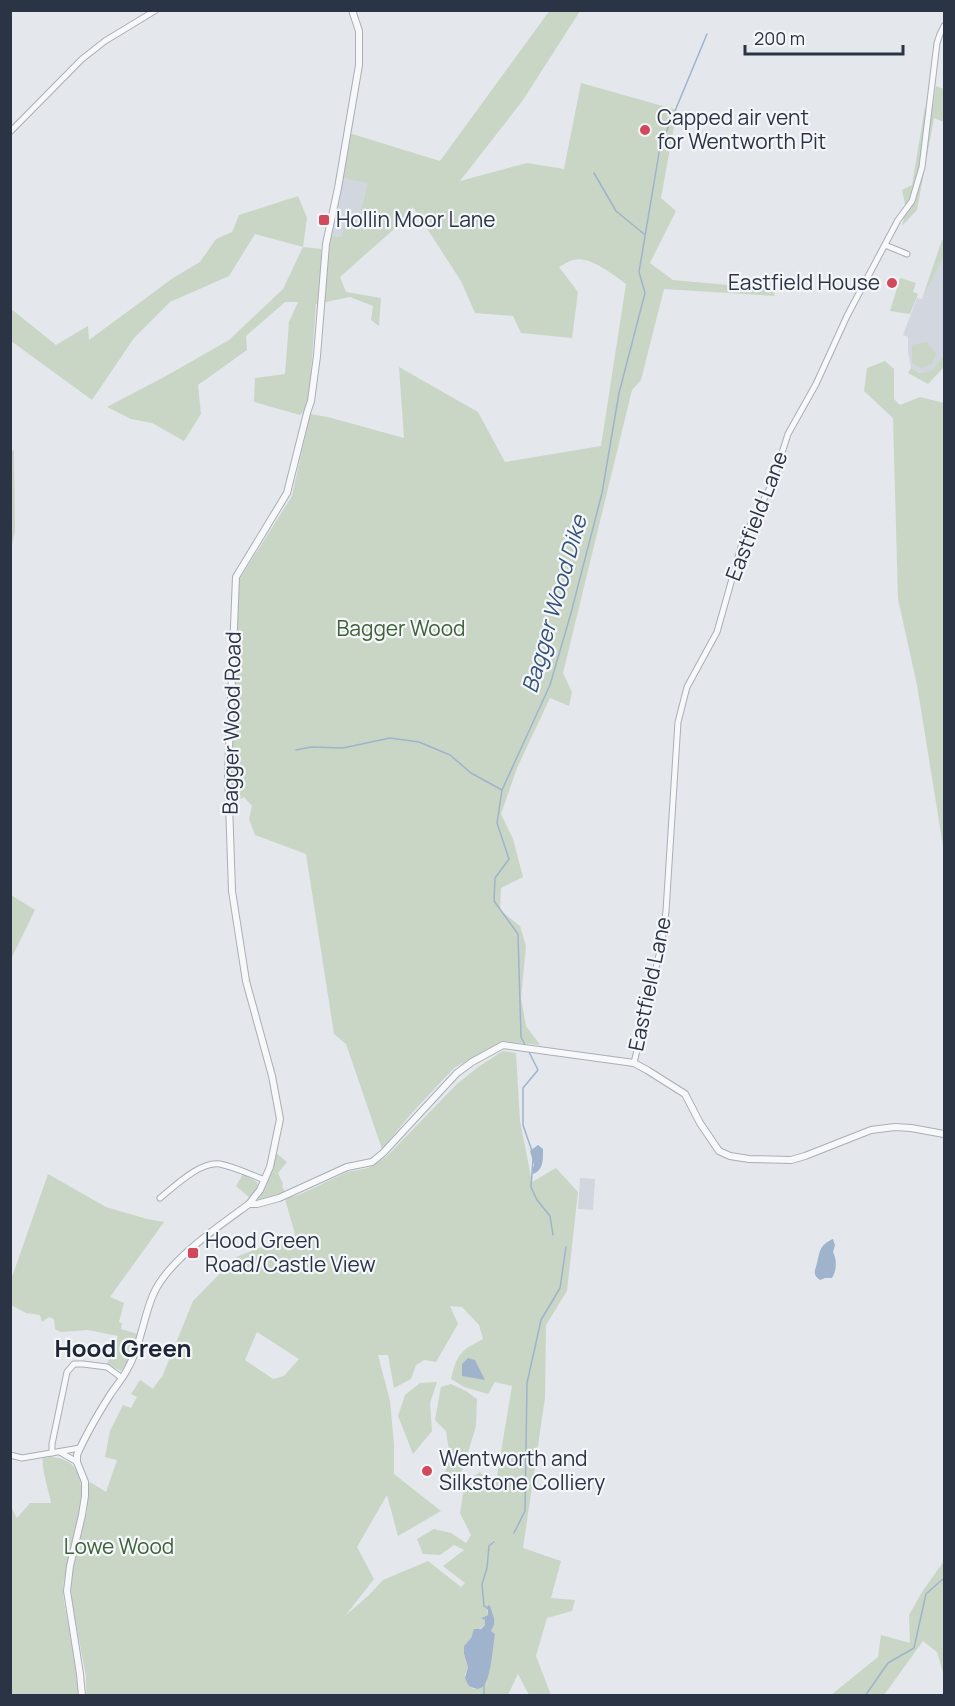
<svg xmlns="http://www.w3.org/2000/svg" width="955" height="1706" font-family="Manrope,sans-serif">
  <rect width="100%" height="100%" fill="#e4e7ec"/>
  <!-- built -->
  <g fill="#d2d6de">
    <polygon points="343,178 367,182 358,224 343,238 331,236"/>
    <polygon points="944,257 944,355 931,371 921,373 911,368 908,352 908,337 903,335 917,298 922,299"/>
    <polygon points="580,1178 595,1179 593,1210 578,1209"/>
  </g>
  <!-- green -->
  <g fill="#c9d6c5" fill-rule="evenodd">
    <path d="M550,10L580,11L523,100L460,181L527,163L564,169L581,83L677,110L661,198L676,211L650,263L673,280L773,289L775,296L664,289L641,380L632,390L563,673L572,692L569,706L550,698L517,768L501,814L513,839L523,877L501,888L500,910L520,926L526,946L521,998L526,1026L540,1045L502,1041L454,1068L410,1115L382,1149L346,1044L334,1034L306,854L255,835L249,819L252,806L244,797L234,803L231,774L239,580L292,496L310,414L328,417L404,438L399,367L478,412L505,462L601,446L626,284C614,275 589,255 573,260C568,261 563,265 559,267L578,292L572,338L521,333L513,316L475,313L461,281L413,207L402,222L340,277L346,292L381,298L379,326L371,320L373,306L350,297L316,304L309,401L304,411L300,415L254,402L255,378L285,374L289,322L298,302H285L246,336L247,350L198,385L201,414L184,441L152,423L131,419L107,407L166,376L229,340L283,289L303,247L255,234L229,276L170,302L134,338L92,400L11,341L10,308L56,345L88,326L89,340L173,278L200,262L216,239L232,232L239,215L298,196L307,218L303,247L321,249L322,261H328L331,236L342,237L346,220L358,223L367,183L343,178L349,133L440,161Z"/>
    <polygon points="936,86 944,89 944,122 934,118 917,210 902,226 906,209 902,190 912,185 925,107 929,111 932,111"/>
    <polygon points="942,240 944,240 944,257 922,299"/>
    <polygon points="900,278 916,283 913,292 918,294 910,314 890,311"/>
    <polygon points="927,342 936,354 932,364 921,368 912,363 912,345"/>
    <polygon points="944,355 944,367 928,384 908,373 911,368 920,373 931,371"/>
    <polygon points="885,361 894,369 894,399 900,405 920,397 944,403 944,852 917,685 898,599 893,418 864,391 867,368"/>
    <polygon points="11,449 14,451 15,531 11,550"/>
    <polygon points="11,895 35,910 11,959"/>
    <path d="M503,1051L516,1053L520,1121L532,1182L556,1168L578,1192L567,1291L546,1325L545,1398L523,1548L561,1561L551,1598L575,1600L572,1611L547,1618L536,1656L551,1695H529L518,1674L508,1695L86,1696V1676L71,1598L72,1571L87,1511L88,1487L90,1482L106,1492L117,1460L105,1457L110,1431L123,1405L131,1408L137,1397L131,1394L140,1380L153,1389L159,1380L162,1377L193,1301L236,1257L295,1234L285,1199L301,1194L347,1172L368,1168L387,1156L457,1084L478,1067ZM450,1306L462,1307L479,1325L483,1339C460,1351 457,1354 451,1379L464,1387L488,1394L495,1382L512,1386L495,1488L480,1472L465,1482L460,1513L471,1535L466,1543L451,1533L434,1529L417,1539L423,1554L440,1555L454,1545L464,1550L443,1566L465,1583L461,1587L428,1561L383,1580L369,1595L345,1616L374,1579L357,1547L387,1495L398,1536L441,1511L394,1474V1444L390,1401L378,1355H388L394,1388L411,1379L416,1365L424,1360L436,1362L458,1324ZM257,1332L299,1359L284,1376L273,1379L245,1360ZM489,1606L494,1618V1625L491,1631L492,1634L486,1683L474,1689L468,1685L465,1675L468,1667L464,1654V1646L471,1638L472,1634L485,1625V1620L482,1617L488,1615L487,1608Z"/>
    <polygon points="276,1153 287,1162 278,1173 283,1184 282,1186 285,1192 261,1201 258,1200 273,1167"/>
    <polygon points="48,1174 106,1207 147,1219 164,1222 110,1297 124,1303 119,1322 122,1323 121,1329 138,1334 129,1361 121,1371 107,1364 118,1336 88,1330 61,1332 55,1329 54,1319 49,1317 42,1322 40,1315 26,1313 11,1305 11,1280"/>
    <polygon points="243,1174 257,1182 258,1186 250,1198 236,1186"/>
    <polygon points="437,1382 430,1403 432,1431 413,1454 398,1416 405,1395 420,1383"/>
    <polygon points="451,1384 466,1391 477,1399 476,1426 463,1469 447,1492 441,1484 450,1457 446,1431 435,1420 441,1387"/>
    <path d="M51,1457C111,1460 64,1557 63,1590C63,1600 66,1612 68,1622C72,1647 77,1671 78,1695H11L10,1505L17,1518L30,1503H51C49,1491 41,1468 43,1458Z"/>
    <polygon points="944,1561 944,1676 937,1652 923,1641 884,1695 831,1695 878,1657 881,1635 910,1643 909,1615 922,1592"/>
  </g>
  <!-- water -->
  <g fill="#9fb4cc">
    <path d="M538,1145L543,1149C543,1159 544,1170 533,1174L532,1171L534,1165L530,1151Z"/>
    <path d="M833,1239L835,1245L833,1252C837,1260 837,1270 832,1278H825L820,1280C812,1274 815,1271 817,1263C820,1250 820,1245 833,1239Z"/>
    <polygon points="468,1358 475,1360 485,1380 462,1376 462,1364"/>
    <path d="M489,1605L490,1606L494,1618V1625L491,1631L495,1634C493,1646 491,1675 485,1684C481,1691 473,1689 468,1685L465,1678L468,1667L464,1654V1646L471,1638L474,1629H481L485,1625V1620L481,1618L488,1615V1610L486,1608Z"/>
  </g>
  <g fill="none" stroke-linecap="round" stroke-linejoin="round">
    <!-- stream -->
    <g stroke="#9fb4cc" stroke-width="1.5">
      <polyline points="594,173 616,211 644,234"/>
      <polyline points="296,750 311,747 343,748 390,738 419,742 450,755 471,773 502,790"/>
      <polyline points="525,1045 521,1037 518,934 494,901 495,878 509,859 497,823 502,790 550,685 571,613 602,493 619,393 645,293 639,272 660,147 707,34"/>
      <polyline points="529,1052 538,1070 523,1088 523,1125 532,1151"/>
      <polyline points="533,1159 531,1187 537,1200 550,1216 553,1235"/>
      <polyline points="514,1533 525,1511 527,1383 541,1320 560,1288 566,1247"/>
      <polyline points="486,1607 484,1606 482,1584 487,1568 489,1546 494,1542"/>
      <polyline points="484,1684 484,1696"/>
      <polyline points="865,1696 888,1663 914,1648 926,1594 944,1578"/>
    </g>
    <defs>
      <g id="minor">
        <polyline points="10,132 82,59 105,41 156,10"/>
        <polyline points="885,245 907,254"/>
        <polyline points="634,1063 662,942 666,911 678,722 687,687 717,632 741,547 747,531 772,484 788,434 816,384 847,316 898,220 912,201 922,167 937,43 940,34 944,26"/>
        <path d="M160,1198C175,1186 200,1161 220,1164C235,1167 251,1175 265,1180"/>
        <polyline points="60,1452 77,1462"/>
        <polyline points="52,1453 52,1444 67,1372 74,1364 83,1364 107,1367 122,1378"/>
        <polyline points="10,1455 22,1458 80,1448"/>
      </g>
      <g id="tertiary">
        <polyline points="249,1204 257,1204 279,1198 347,1167 372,1162 383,1153 457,1073 472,1062 503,1045 634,1063 647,1070 685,1094 700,1123 719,1151 730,1156 749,1159 791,1160 805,1156 871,1130 895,1127 911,1128 944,1134"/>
        <path d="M82,1696L80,1674L67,1591L70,1566L82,1515L85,1496V1482L77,1462V1455C86,1434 98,1414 110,1395C116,1386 123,1378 128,1368C141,1345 143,1318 153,1295C167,1261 219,1226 249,1204L260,1190L270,1167L280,1119L272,1076L246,981L232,891L228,774L236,577L287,493L307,413L311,401L317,356L326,244L338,188L359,65V31L352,10"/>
      </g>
    </defs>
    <!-- minor casing -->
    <use href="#minor" stroke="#a9aeb7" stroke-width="7"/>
    <!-- tertiary casing -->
    <use href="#tertiary" stroke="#a9aeb7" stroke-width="8"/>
    <!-- minor -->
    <use href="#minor" stroke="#f7f8fa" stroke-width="5"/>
    <!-- tertiary -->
    <use href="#tertiary" stroke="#f7f8fa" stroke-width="6"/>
  </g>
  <!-- markers -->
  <g fill="#d1495b" stroke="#f4f6f9" stroke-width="2">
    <circle cx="645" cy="130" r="6"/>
    <rect x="318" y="214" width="12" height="12" rx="3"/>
    <circle cx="892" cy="283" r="6"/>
    <rect x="187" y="1247" width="12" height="12" rx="3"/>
    <circle cx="427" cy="1471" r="6"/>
  </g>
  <g text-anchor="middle" stroke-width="4.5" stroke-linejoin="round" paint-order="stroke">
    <!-- poi labels -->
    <g font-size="21" fill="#2b3445" stroke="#f4f6f9" text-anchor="start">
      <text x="657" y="125">Capped air vent<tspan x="657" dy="24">for Wentworth Pit</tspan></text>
      <text x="336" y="227">Hollin Moor Lane</text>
      <text x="880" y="290" text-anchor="end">Eastfield House</text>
      <text x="205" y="1248">Hood Green<tspan x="205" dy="24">Road/Castle View</tspan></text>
      <text x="439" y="1466">Wentworth and<tspan x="439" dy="24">Silkstone Colliery</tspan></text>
    </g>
    <!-- street labels -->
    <g font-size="21" fill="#2b3445" stroke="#f4f6f9">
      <text transform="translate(757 516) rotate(-69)" y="7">Eastfield Lane</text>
      <text transform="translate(232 723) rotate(-89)" y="7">Bagger Wood Road</text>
      <text transform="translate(650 984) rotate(-78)" y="7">Eastfield Lane</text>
    </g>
    <!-- park labels -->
    <g font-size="21" fill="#3f6138" stroke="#f4f6f9">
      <text x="401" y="636">Bagger Wood</text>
      <text x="119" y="1554">Lowe Wood</text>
    </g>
    <!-- water labels -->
    <g font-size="22" font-style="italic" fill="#34527a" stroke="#f4f6f9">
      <text transform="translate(554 604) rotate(-74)" y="8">Bagger Wood Dike</text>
    </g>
    <!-- quarter labels -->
    <g font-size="24" font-weight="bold" fill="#1d2536" stroke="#f4f6f9">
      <text x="123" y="1357">Hood Green</text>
    </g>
  </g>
  <!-- border -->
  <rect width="955" height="1706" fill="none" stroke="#2b3445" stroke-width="24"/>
  <!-- scale -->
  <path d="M745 45v9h158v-9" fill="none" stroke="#2b3445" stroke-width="3"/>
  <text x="754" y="45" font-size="18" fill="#2b3445" stroke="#f4f6f9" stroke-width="4.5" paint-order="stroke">200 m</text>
</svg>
